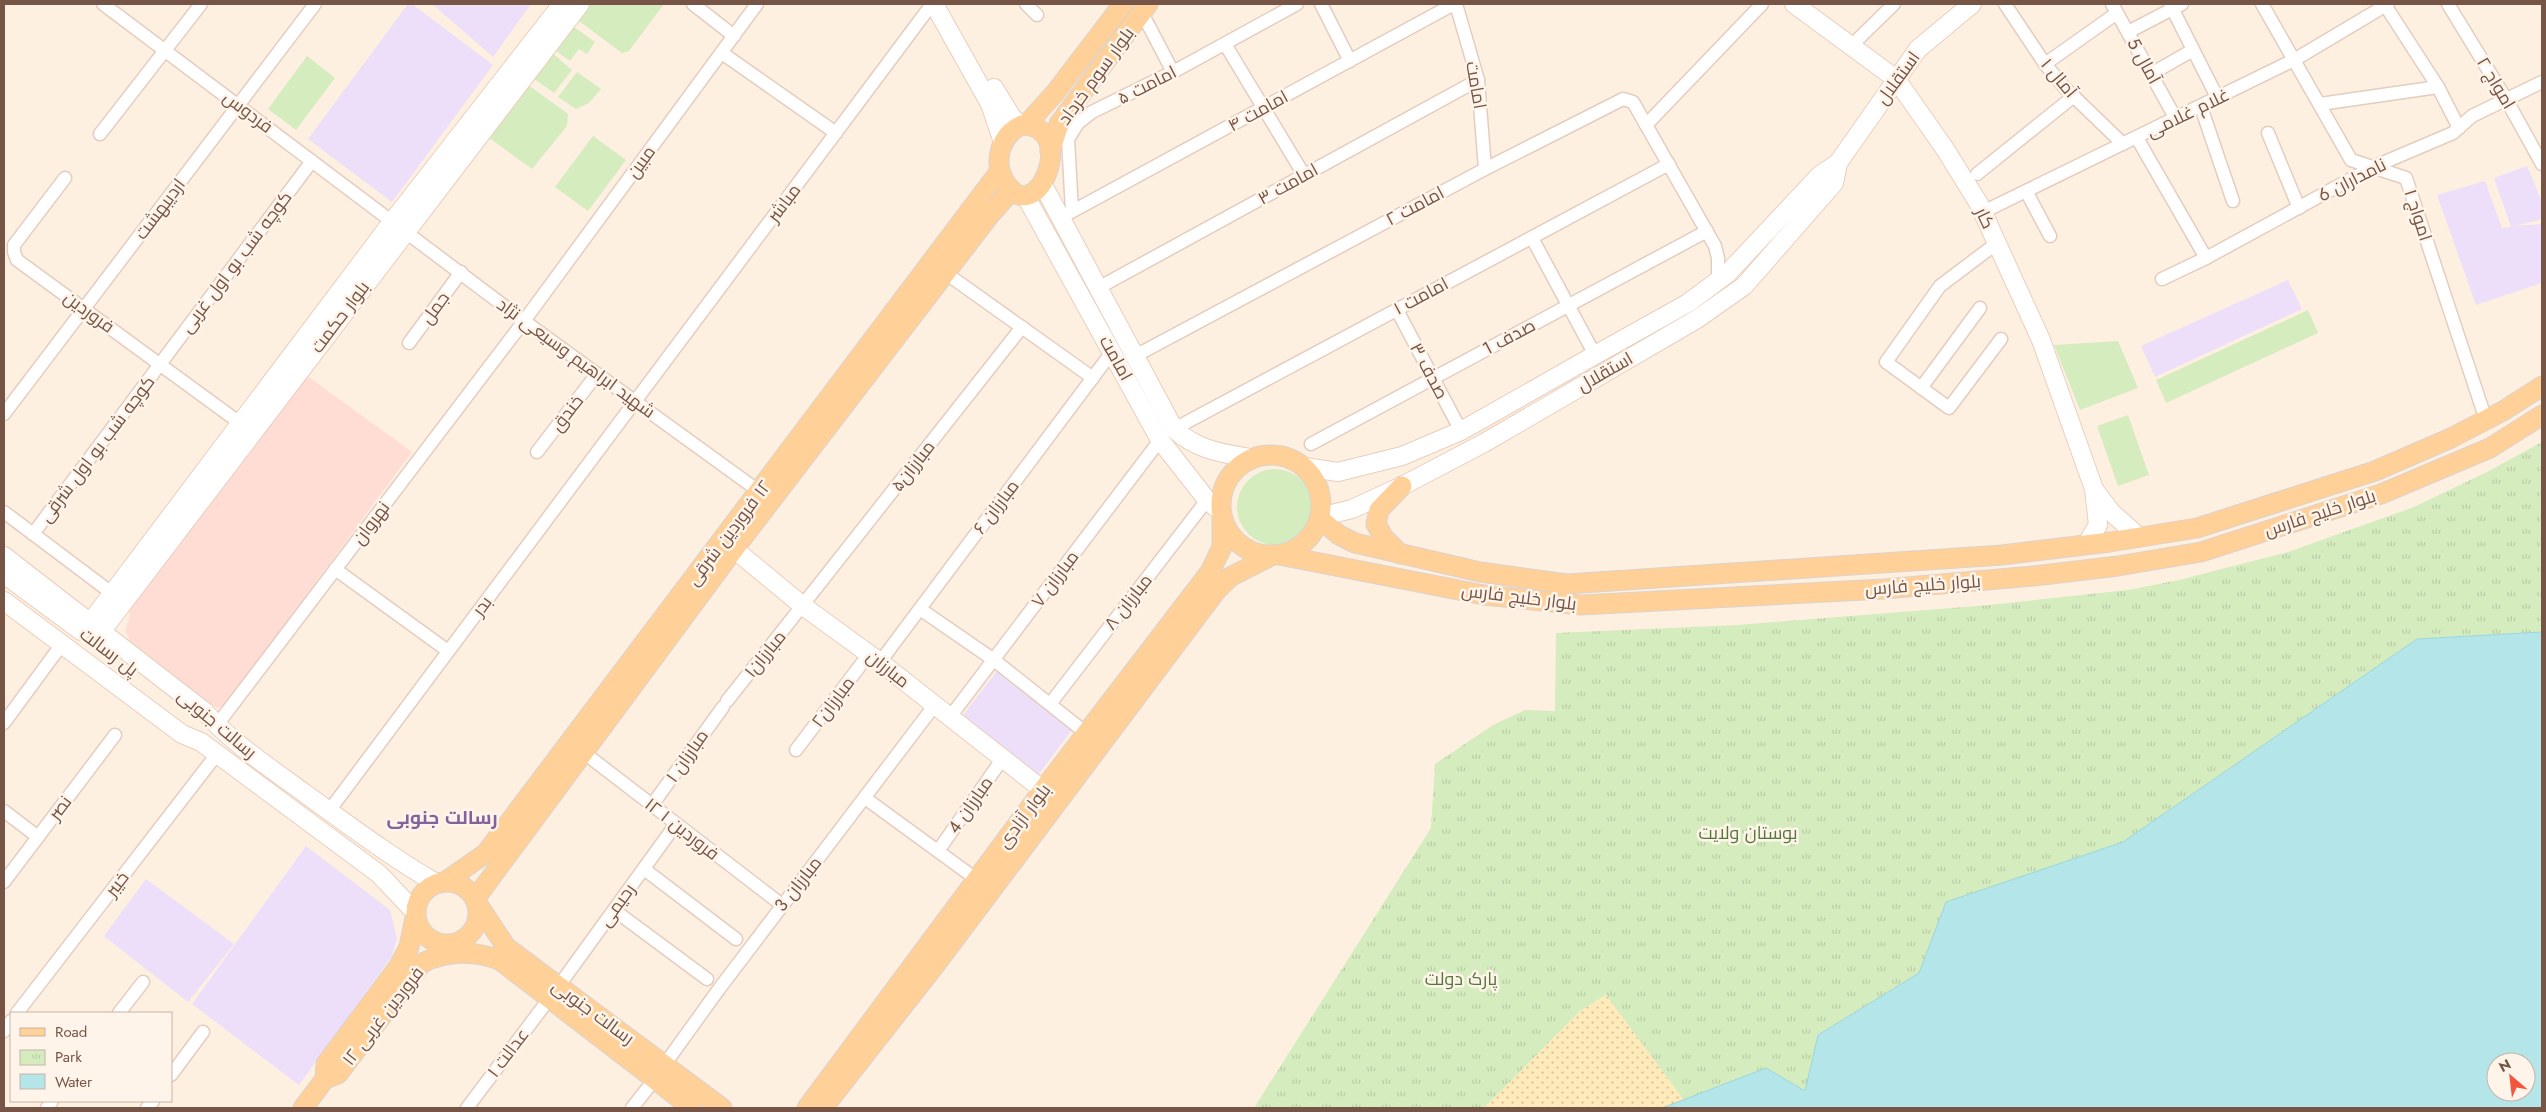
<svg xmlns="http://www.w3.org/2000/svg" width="2546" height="1112" font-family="Jost,Cairo,sans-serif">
  <defs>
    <pattern id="sand-dots" width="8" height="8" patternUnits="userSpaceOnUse" patternTransform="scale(1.25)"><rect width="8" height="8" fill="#ffeaba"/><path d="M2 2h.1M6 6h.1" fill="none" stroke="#d3c099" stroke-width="1.8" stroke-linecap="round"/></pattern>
    <pattern id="park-tufts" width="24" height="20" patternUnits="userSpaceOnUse" patternTransform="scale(1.25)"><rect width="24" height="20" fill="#d5ecbf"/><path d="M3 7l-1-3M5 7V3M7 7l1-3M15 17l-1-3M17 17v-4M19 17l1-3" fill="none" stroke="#bacca6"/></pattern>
  </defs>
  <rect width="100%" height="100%" fill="#fef0e1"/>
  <!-- commercial -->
  <polygon fill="#ffddd4" points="303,373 412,452 236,690 222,707 216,708 130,641 125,630 130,616 128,610"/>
  <!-- education -->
  <g fill="#eddefa">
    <polygon points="408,4 412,4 493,65 392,202 308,139"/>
    <polygon points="432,4 531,4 493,57"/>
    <polygon points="2527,166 2542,202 2542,219 2515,226 2542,224 2542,283 2476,305 2437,195 2485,181 2502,228 2511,227 2494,178"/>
    <polygon points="2288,280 2302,309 2155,377 2141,346"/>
    <polygon points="997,671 1074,727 1036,778 960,719"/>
    <polygon points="306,846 390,910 397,938 392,956 299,1085 192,1004"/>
    <polygon points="146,879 234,944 188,1002 104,936"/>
  </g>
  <!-- grass -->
  <g fill="#d5ecbf">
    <polygon points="585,4 664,4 629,51 622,53 575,18"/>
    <polygon points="571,25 595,42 587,54 579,49 570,61 552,48"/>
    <polygon points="550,51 572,70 554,93 530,76"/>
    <polygon points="307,56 335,78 296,130 268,109"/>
    <polygon points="577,72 601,89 589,103 576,109 558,97"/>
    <polygon points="524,82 568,114 567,126 532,169 485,135"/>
    <polygon points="593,136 626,160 588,211 555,187"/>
    <polygon points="2308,310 2318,333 2166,403 2156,380"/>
    <polygon points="2118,341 2138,388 2080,410 2054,345"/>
    <polygon points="2128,415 2149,475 2118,486 2097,426"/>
    <circle cx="1275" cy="507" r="38"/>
  </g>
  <!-- sand -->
  <polygon fill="url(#sand-dots)" points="1607,995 1684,1100 1662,1108 1484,1108 1580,1011"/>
  <!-- park -->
  <polygon fill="url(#park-tufts)" points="2542,442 2542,632 2417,639 2123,842 1946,902 1919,973 1818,1035 1805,1091 1766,1068 1684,1100 1606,995 1580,1011 1484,1108 1254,1108 1431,828 1435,764 1493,725 1525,710 1555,711 1556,633 1737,625 1989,605 2128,590 2179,580 2288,552 2414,507 2487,472"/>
  <!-- water -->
  <path fill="#b4e5e8" stroke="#9ad6db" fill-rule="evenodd" d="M2542,632V1108H1662L1766,1068L1805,1091L1818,1035L1919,973L1946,902L2123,842L2417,639ZM2496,1062H2526V1092H2496Z"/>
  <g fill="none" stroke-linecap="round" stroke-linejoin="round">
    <defs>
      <g id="street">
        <polyline points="103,4 524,321 760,492"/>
        <polyline points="693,4 734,36"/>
        <polyline points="1026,4 1037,15"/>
        <polyline points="1321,4 1350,61"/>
        <polyline points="1456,4 1478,80 1485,169"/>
        <polyline points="2005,4 2045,64 2065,88 2123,144"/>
        <polyline points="2112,4 2176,119"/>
        <polyline points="2170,4 2218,99"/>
        <polyline points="2262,4 2351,160 2406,178 2486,420"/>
        <polyline points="2448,4 2506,99 2542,164"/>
        <polyline points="2385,5 2438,87 2459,128"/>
        <polyline points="1142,13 1173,72"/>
        <polyline points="2128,32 2182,4"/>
        <polyline points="1225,44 1304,175"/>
        <polyline points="1850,47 1894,4"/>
        <polyline points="722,53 836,133"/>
        <polyline points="2045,64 2117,13"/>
        <polyline points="2151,74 2193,50"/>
        <polyline points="2320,104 2438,87"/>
        <polyline points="2201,107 2233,201"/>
        <polyline points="1646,125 1762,4"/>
        <polyline points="2268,133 2299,208"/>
        <polyline points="100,134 201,4"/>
        <polyline points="2137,138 2206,258"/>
        <polyline points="1977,174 2074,96"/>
        <polyline points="65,178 14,245 14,252 17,260 240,423"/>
        <polyline points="2026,191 2050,236"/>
        <polyline points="1072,211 1068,139 1078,123 1092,112 1173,72 1297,4"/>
        <polyline points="1983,212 2294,60 2388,4"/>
        <polyline points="1060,218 1454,4"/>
        <polyline points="1532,238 1595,355"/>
        <polyline points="1997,243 1940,286 1886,362 1949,408 2001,339"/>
        <polyline points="947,274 1093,378"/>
        <polyline points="2162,279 2206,258 2373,167 2453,133 2472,116 2542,82"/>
        <polyline points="1098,288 1478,80"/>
        <polyline points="1397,310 1461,431"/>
        <polyline points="409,343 461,272"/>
        <polyline points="1135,356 1485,169 1623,99 1633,102 1715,246 1718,258 1718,282"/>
        <polyline points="1921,388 1980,308"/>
        <polyline points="4,414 315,4"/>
        <polyline points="1174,429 1669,164"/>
        <polyline points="1311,444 1707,231"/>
        <polyline points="537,452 597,374"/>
        <polyline points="4,512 113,594"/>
        <polyline points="33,534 312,161"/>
        <polyline points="335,569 448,651"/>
        <polyline points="920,609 994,660 1086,733"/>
        <polyline points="880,662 1112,352"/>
        <polyline points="727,701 1022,327"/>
        <polyline points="1050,704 1207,500"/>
        <polyline points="950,717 1160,440"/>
        <polyline points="4,723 62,644"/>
        <polyline points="217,725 524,321 757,4"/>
        <polyline points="796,750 869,654"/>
        <polyline points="583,752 782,905"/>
        <polyline points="865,798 976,879"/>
        <polyline points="652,805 723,707"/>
        <polyline points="4,811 38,837"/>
        <polyline points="329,811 932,4"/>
        <polyline points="938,851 1003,758"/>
        <polyline points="644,869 736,939"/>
        <polyline points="4,882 115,735"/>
        <polyline points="614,910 707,979"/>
        <polyline points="558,987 676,824"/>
        <polyline points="17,1013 217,754"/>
        <polyline points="119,1013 143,982"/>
        <polyline points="4,1031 11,1021"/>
        <polyline points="665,1064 719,989 934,706"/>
        <polyline points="171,1075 203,1032"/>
        <polyline points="47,1108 52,1101"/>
        <polyline points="147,1108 153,1101"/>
        <polyline points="467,1108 549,999"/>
        <polyline points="632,1108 654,1080"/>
      </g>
      <g id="secondary">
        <polyline points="934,4 990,104 1003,142"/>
        <polyline points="1794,4 1896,79 1945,149 1979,204 2041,340 2094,489 2098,525 2086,545"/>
        <polyline points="994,88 1013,119 1022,125"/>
        <path d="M1043,185L1174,429C1197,450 1221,453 1250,458"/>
        <polyline points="1025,195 1160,440 1207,500 1220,511"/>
        <polyline points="1305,467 1338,472 1402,456 1461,431 1595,355 1688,303 1727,274 1820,175 1838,163"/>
        <polyline points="2096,492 2111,512 2139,537"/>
        <polyline points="1320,517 1352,509 1402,486 1484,443 1697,319 1744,286 1834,183 1838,163 1918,49 1972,4"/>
        <polyline points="734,549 803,606 880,662 1043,790"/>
        <path d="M4,556L204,711C233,744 272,769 307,795C350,826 391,857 436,883"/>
        <polyline points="4,574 81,631"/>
        <polyline points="4,601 182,734 201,742 379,874 415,912"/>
        <polyline points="90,623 392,222 562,4"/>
        <polyline points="101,632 580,4"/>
      </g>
      <g id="primary">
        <path d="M1022,125C1081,125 1035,236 1004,180C993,160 1001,134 1022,125Z"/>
        <polyline points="1026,125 1055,93 1123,4"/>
        <polyline points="1050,152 1059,124 1148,4"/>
        <circle cx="1271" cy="505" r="50"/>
        <polyline points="1320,519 1339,535 1355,543 1480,572 1567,584 2002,555 2110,542 2197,528 2375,471 2451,438 2503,411 2542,386"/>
        <polyline points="1400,554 1384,538 1376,524 1379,510 1402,486"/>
        <polyline points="1279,555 1484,595 1581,605 1884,589 2034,576 2118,566 2201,552 2381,494 2490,448 2542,415"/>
        <polyline points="446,881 486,853 999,172"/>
        <circle cx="447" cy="913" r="31"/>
        <polyline points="475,899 734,549 989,216 1012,190"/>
        <polyline points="477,903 506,947 722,1108"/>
        <path d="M325,1079L338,1074L422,963C446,951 476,950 501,961L692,1108"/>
        <polyline points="303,1108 325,1079 326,1064 399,966 409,947 415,918"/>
        <polyline points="807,1108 1043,790 1210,572 1222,547 1222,517"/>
        <polyline points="823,1108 936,964 1216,591 1230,577 1273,555"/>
      </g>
    </defs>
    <!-- street casing -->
    <use href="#street" stroke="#e4cdbf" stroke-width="15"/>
    <!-- secondary casing -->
    <use href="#secondary" stroke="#eacebc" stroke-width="20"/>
    <!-- primary casing -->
    <use href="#primary" stroke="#dbd3cf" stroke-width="21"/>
    <!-- street -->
    <use href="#street" stroke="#fff" stroke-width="12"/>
    <!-- secondary -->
    <use href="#secondary" stroke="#fff" stroke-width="18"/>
    <!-- primary -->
    <use href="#primary" stroke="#ffd097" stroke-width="19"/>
  </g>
  <g text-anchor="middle" stroke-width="5" stroke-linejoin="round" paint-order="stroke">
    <!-- street labels -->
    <g font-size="18" fill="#765446" stroke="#fff4e9">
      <text transform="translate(2144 61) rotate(61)" y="6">آمال 5</text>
      <text transform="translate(1096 76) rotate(-54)" y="6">بلوار سوم خرداد</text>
      <text transform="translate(1898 78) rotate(-54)" y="6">استقلال</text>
      <text transform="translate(2059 78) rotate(50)" y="6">آمال ۱</text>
      <text transform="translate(2496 83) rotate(59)" y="6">امواج ۲</text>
      <text transform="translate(1147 85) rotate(-27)" y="6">امامت ۵</text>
      <text transform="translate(1476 85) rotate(80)" y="6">امامت</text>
      <text transform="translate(1258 111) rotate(-29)" y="6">امامت ۴</text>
      <text transform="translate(248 112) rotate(37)" y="6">فردوس</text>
      <text transform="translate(2188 113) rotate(-26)" y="6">غلام غلامی</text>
      <text transform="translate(641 162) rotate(-54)" y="6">مبین</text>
      <text transform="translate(2352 180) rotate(-27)" y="6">نامداران 6</text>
      <text transform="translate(1288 184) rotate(-29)" y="6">امامت ۳</text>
      <text transform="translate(784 203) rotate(-53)" y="6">مباشر</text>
      <text transform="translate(1415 206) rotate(-28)" y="6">امامت ۲</text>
      <text transform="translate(160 209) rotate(-53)" y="6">اردیبهشت</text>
      <text transform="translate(2418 215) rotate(72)" y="6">امواج ۱</text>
      <text transform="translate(1985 218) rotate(65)" y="6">کار</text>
      <text transform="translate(236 262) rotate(-53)" y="6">کوچه شب بو اول غربی</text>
      <text transform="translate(1421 296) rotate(-28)" y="6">امامت ۱</text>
      <text transform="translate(435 308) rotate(-54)" y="6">جمل</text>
      <text transform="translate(89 312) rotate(36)" y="6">فروردین</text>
      <text transform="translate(340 317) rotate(-53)" y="6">بلوار حکمت</text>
      <text transform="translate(1509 337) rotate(-28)" y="6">صدف 1</text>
      <text transform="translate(576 358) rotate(36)" y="6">شهید ابراهیم وسیعی نژاد</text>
      <text transform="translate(1116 358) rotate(61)" y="6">امامت</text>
      <text transform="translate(1429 371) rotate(62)" y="6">صدف ۳</text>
      <text transform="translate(1605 372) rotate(-30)" y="6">استقلال</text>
      <text transform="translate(567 413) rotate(-52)" y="6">خندق</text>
      <text transform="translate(97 449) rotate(-53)" y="6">کوچه شب بو اول شرقی</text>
      <text transform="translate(913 466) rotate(-52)" y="6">مبارزان۵</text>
      <text transform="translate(996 507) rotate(-53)" y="6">مبارزان ۶</text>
      <text transform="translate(2320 513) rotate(-18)" y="6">بلوار خلیج فارس</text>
      <text transform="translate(371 523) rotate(-53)" y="6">نهروان</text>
      <text transform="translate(729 533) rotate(-53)" y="6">١٢ فروردین شرقی</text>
      <text transform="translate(1055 579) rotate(-53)" y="6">مبارزان ۷</text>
      <text transform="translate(1923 585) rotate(-4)" y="6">بلوار خلیج فارس</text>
      <text transform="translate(1519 597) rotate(7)" y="6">بلوار خلیج فارس</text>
      <text transform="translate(1128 602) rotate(-52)" y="6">مبارزان ۸</text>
      <text transform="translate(482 606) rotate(-53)" y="6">بدر</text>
      <text transform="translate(109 652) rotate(37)" y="6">پل رسالت</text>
      <text transform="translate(765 654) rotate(-51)" y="6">مبارزان۱</text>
      <text transform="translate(888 669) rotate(38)" y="6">مبارزان</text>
      <text transform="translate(833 702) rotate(-53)" y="6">مبارزان۲</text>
      <text transform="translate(217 724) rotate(40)" y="6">رسالت جنوبی</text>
      <text transform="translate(687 756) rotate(-55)" y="6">مبارزان ۱</text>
      <text transform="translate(970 805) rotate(-55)" y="6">مبارزان 4</text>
      <text transform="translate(60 808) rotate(-53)" y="6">نصر</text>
      <text transform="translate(1024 816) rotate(-53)" y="6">بلوار آزادی</text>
      <text transform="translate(682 829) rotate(38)" y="6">۱۲ فروردین ۱</text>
      <text transform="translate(117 884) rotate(-52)" y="6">خیبر</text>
      <text transform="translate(798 884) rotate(-52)" y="6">مبارزان 3</text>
      <text transform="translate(617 905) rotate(-54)" y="6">رحیمی</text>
      <text transform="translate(593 1012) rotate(36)" y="6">رسالت جنوبی</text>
      <text transform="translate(383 1016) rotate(-52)" y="6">۱۲ فروردین غربی</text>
      <text transform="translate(508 1053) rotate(-53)" y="6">عدالت ۱</text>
    </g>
    <!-- park labels -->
    <g font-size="18" fill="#52773b" stroke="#fff4e9">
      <text x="1748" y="839">بوستان ولایت</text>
      <text x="1461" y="985">پارک دولت</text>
    </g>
    <!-- neighbourhood labels -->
    <g font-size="19" font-weight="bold" fill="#83619b" stroke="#fff4e9">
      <text x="442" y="824">رسالت جنوبی</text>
    </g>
  </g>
  <!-- border -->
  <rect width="2546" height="1112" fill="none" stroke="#765446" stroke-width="10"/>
  <!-- legend -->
  <rect x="10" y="1012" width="162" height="90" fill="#fff4e9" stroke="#c8b4a8"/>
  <rect x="20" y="1028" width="25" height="8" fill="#ffd097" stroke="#c8b4a8"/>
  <text x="55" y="1037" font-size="15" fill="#765446">Road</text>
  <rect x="20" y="1050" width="25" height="15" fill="url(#park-tufts)" stroke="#c8b4a8"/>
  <text x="55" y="1062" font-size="15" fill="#765446">Park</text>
  <rect x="20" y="1074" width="25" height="15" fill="#b4e5e8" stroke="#c8b4a8"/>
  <text x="55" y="1087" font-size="15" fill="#765446">Water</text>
  <!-- north arrow -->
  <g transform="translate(2511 1077) rotate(332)"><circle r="24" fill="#fff4e9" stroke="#c8b4a8"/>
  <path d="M0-4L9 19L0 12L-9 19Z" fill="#f0573d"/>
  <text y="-8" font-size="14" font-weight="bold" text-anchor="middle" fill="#765446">N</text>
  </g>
</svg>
